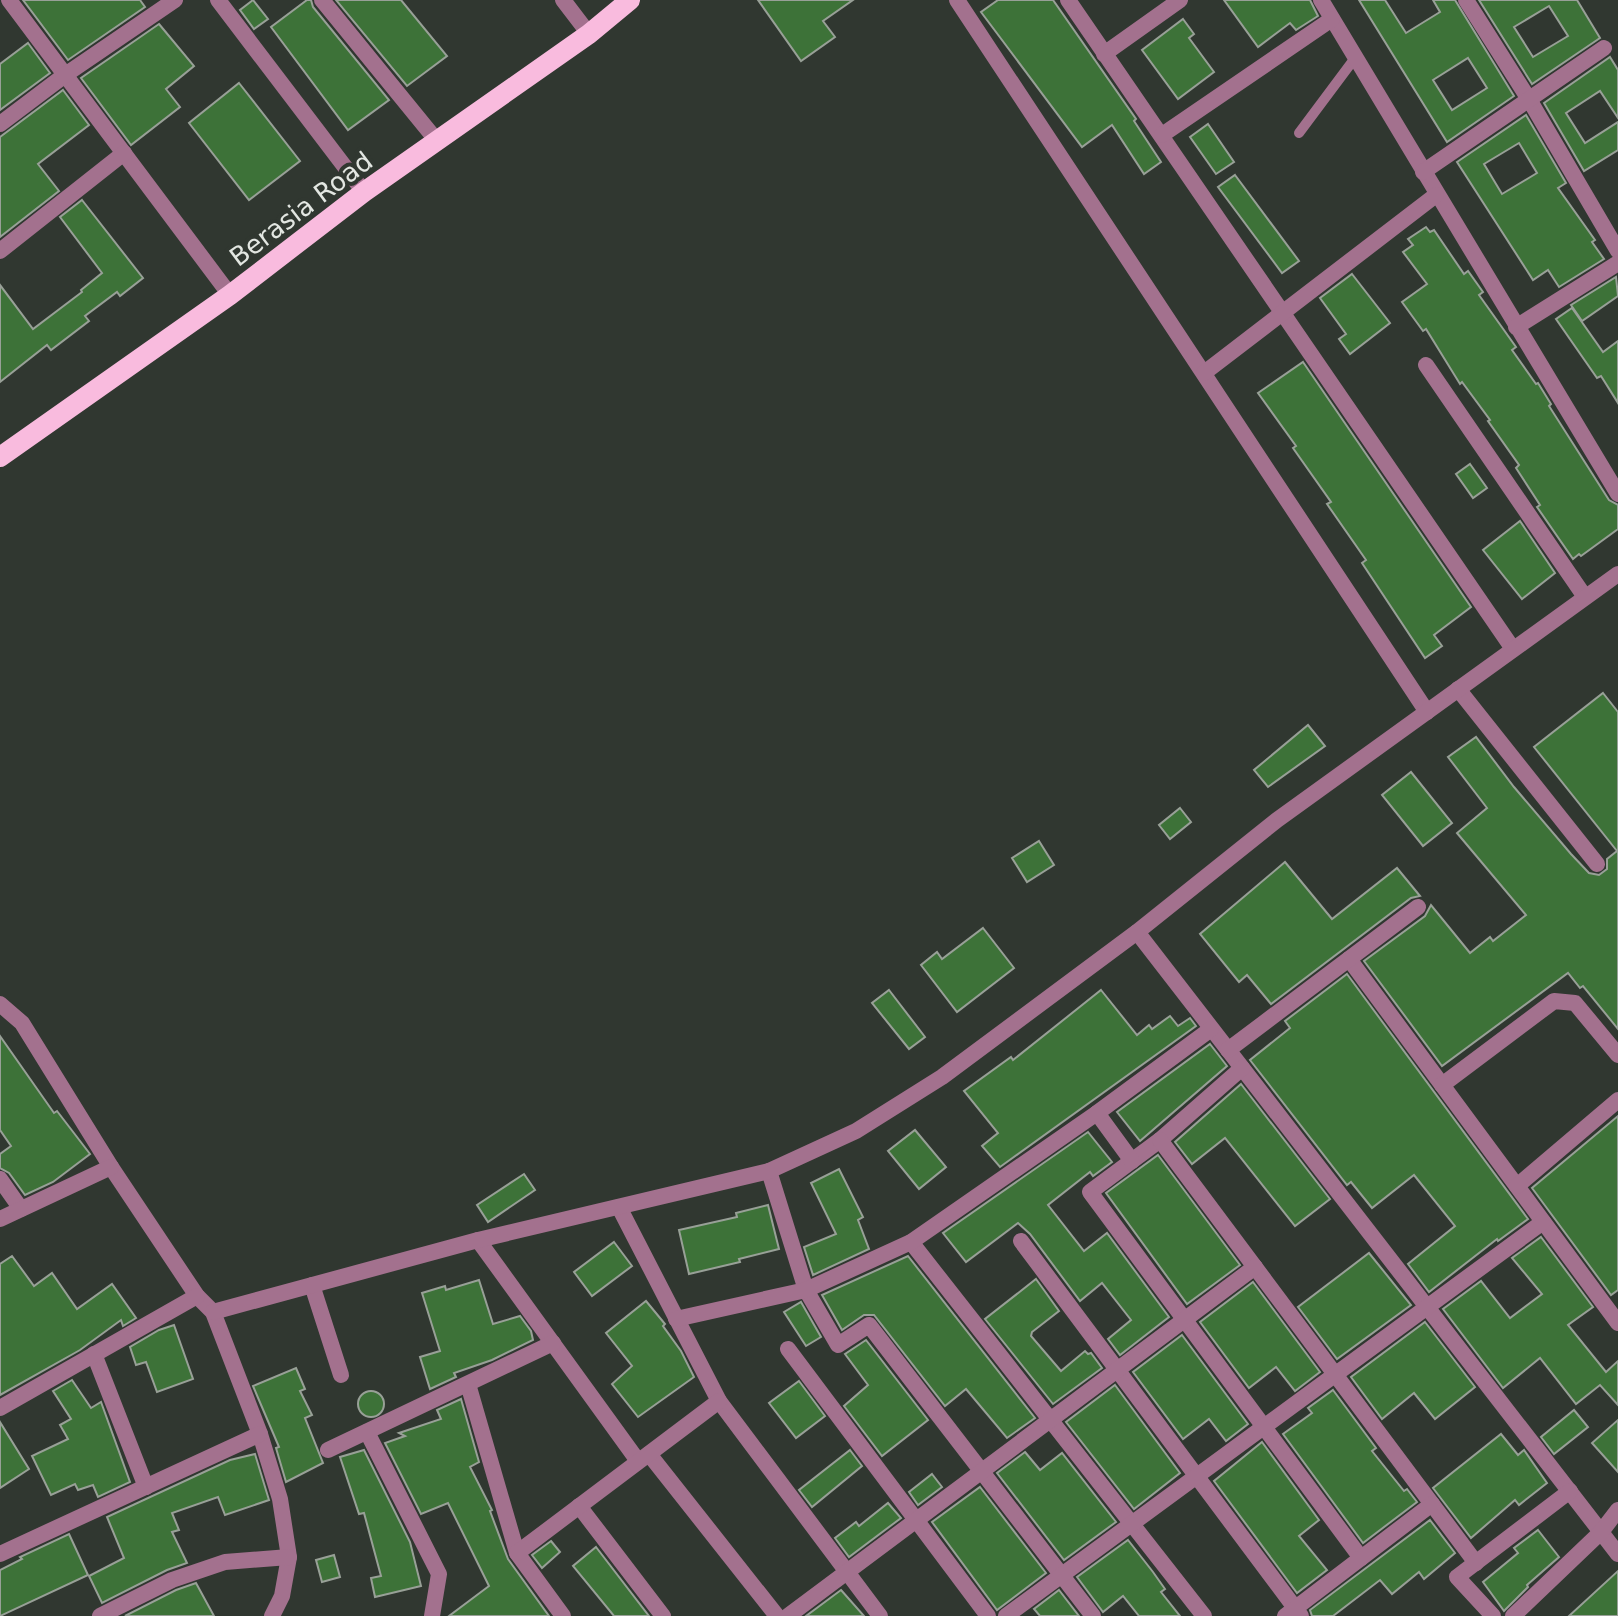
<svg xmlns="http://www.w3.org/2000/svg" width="1618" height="1616" font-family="'DejaVu Sans',sans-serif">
  <rect width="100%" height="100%" fill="#303730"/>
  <!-- building -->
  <g fill="#3d7238" stroke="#98a097" stroke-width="2" fill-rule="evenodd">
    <polygon points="23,0 140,0 145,7 68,60"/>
    <polygon points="253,0 268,19 254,29 240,10"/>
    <polygon points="307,0 311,0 313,7 389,100 348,130 271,27"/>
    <polygon points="336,0 401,0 447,56 407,86"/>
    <polygon points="758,0 853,0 823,21 835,37 801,61"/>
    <polygon points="998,0 1053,0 1136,119 1134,121 1161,162 1144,174 1112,125 1082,147 981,12"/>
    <polygon points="1224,0 1310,0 1318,16 1296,30 1290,23 1258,47"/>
    <path d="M1359,0H1385L1406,33L1440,12L1433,0H1455L1514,96L1447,142ZM1468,58L1487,88L1452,110L1433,80Z"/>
    <path d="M1479,0H1577L1600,38L1532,84ZM1549,6L1568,36L1533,57L1514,27Z"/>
    <polygon points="1183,19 1194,34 1189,38 1214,72 1178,99 1142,50"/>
    <polygon points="159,24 194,66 166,89 180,107 131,145 81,78"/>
    <polygon points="28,43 50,73 0,110 0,64"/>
    <polygon points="1610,57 1618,70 1618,118 1600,91 1566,113 1585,143 1618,122 1618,150 1584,171 1544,103"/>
    <polygon points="239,83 300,161 249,200 189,123"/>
    <polygon points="63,90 89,125 38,164 59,191 0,237 0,137"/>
    <path d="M1526,115L1566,183L1558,188L1595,240L1592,242L1604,259L1559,287L1548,270L1533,280L1457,162ZM1519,143L1537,173L1502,194L1484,164Z"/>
    <polygon points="1208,124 1234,162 1216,174 1190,137"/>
    <polygon points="1235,175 1299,261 1282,273 1218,187"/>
    <polygon points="82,200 143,278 120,296 117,292 85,316 89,321 51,350 47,345 0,382 0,285 33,329 82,292 81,290 102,273 60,217"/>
    <polygon points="1426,227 1430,232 1434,230 1464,274 1468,271 1483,292 1479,295 1516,347 1512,350 1536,384 1538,383 1551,404 1549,406 1609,500 1618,505 1618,529 1581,556 1579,554 1573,559 1537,507 1540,505 1516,468 1519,465 1488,421 1490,420 1462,382 1460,384 1426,329 1423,331 1402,302 1427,284 1403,252 1413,245 1408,239"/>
    <polygon points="1352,274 1390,323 1350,354 1339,339 1346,334 1320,298"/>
    <polygon points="1616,277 1618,296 1582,321 1571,305"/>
    <polygon points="1572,308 1603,352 1618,341 1618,403 1601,376 1597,378 1556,319"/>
    <polygon points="1303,362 1471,607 1434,635 1442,646 1425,658 1362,563 1366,560 1327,504 1331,502 1293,448 1296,446 1258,393"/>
    <polygon points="1470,464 1487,488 1473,498 1456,474"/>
    <polygon points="1520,521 1555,573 1522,599 1483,550"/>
    <polygon points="1603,693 1618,712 1618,1029 1583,986 1580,988 1568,973 1442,1066 1364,961 1425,916 1431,905 1470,953 1490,937 1493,941 1526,915 1457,833 1487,808 1448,757 1476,737 1514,787 1571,854 1589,873 1599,875 1607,869 1607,859 1617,851 1534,747"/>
    <polygon points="1308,725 1325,746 1268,787 1254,770"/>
    <polygon points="1411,772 1452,823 1423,846 1382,795"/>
    <polygon points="1180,808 1191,822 1170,839 1159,825"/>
    <polygon points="1039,841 1054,865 1027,882 1012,858"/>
    <polygon points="1285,862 1332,919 1397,868 1420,896 1411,898 1271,1004 1247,975 1239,982 1200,934"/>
    <polygon points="983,928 1014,968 957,1012 921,965 937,952 942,959"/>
    <polygon points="1347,974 1528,1219 1498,1241 1497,1239 1429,1292 1408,1264 1455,1226 1414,1175 1372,1208 1351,1182 1347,1185 1250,1060 1290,1028 1285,1021"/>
    <polygon points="889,990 925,1037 909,1049 872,1003"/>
    <polygon points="1101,990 1137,1035 1149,1025 1152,1029 1170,1016 1178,1026 1190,1018 1196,1026 1000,1167 982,1146 998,1133 964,1091 1011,1057 1013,1060"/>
    <polygon points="0,1036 54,1113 57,1111 90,1154 53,1182 25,1195 9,1173 0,1168 0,1154 11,1146 0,1130"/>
    <polygon points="1210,1044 1227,1066 1140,1141 1117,1112"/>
    <polygon points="1241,1084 1330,1199 1295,1226 1225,1138 1192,1164 1175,1142"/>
    <polygon points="1618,1116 1618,1290 1611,1295 1532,1188"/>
    <polygon points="915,1130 946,1167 919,1189 888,1151"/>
    <polygon points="1088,1132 1112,1162 1093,1176 1090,1172 1048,1205 1084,1251 1107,1233 1169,1317 1120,1355 1108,1339 1131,1320 1102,1283 1080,1301 1030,1234 1018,1223 966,1262 943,1233"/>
    <polygon points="1158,1155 1240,1265 1187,1304 1106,1193"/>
    <polygon points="839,1169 863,1217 858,1220 869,1249 813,1275 804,1247 836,1234 811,1183"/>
    <polygon points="524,1174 535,1190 488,1222 477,1205"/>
    <polygon points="768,1205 779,1249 739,1259 740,1262 689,1274 679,1230 737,1217 736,1213"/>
    <polygon points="1541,1237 1593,1307 1568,1325 1606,1372 1618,1361 1618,1405 1600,1385 1576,1404 1540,1358 1503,1388 1443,1309 1481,1281 1510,1318 1542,1294 1512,1258"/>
    <polygon points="614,1242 632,1266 592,1296 574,1272"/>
    <polygon points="1369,1253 1411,1305 1337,1359 1298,1307"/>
    <polygon points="12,1256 34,1286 52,1273 77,1309 112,1284 136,1318 123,1326 121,1320 80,1350 0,1395 0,1264"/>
    <polygon points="908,1256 1035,1418 1007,1438 966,1389 945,1406 874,1315 864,1315 842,1330 822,1295"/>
    <polygon points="1036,1279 1059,1311 1032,1332 1031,1336 1061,1371 1085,1351 1088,1354 1091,1353 1102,1368 1053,1404 985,1319"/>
    <polygon points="479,1280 493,1324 520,1316 531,1331 533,1340 492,1360 454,1373 456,1377 430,1389 420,1357 440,1351 422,1293 445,1286 446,1290"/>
    <polygon points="1253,1282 1320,1372 1295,1391 1276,1367 1249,1388 1200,1322"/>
    <polygon points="646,1301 665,1324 663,1326 681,1351 694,1377 638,1417 612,1384 632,1366 606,1333"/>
    <polygon points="801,1302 821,1337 806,1346 784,1312"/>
    <polygon points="1425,1322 1475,1387 1435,1419 1414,1393 1382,1419 1351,1377"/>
    <polygon points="174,1325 193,1379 157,1392 146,1362 136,1365 130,1347 159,1330"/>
    <polygon points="1182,1335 1248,1424 1226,1441 1209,1419 1183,1439 1133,1372"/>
    <polygon points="866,1340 928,1420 882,1456 844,1406 868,1385 845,1354"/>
    <polygon points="296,1368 305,1389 300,1391 312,1415 305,1418 323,1463 286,1482 276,1448 279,1447 253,1386"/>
    <polygon points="72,1380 91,1408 101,1402 130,1482 98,1497 93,1485 78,1490 75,1484 51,1495 32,1456 68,1439 60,1425 71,1419 53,1391"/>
    <polygon points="799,1381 825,1416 796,1438 769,1403"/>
    <polygon points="1115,1385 1180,1473 1134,1509 1066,1422"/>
    <polygon points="1333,1390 1376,1448 1372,1451 1404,1491 1407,1489 1417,1502 1363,1543 1283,1434 1312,1413 1308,1408"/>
    <circle cx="371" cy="1404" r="13"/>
    <polygon points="461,1399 479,1462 470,1467 492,1510 490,1511 508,1559 549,1616 449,1616 489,1586 448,1503 421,1514 385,1443 405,1436 399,1433 441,1419 437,1410"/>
    <polygon points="1574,1410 1588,1427 1554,1454 1541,1437"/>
    <polygon points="1618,1420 1618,1472 1592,1443"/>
    <polygon points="0,1422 29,1469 0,1488"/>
    <polygon points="1501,1434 1518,1455 1524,1450 1547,1483 1519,1505 1515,1500 1471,1538 1433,1488"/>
    <polygon points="1262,1442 1319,1520 1299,1536 1327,1570 1297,1593 1214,1481"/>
    <polygon points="364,1450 410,1542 421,1586 375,1597 371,1578 381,1576 364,1513 359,1514 340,1457"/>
    <polygon points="850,1450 862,1466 812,1507 799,1490"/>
    <polygon points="1025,1452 1040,1470 1062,1453 1116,1522 1064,1560 997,1473"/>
    <polygon points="255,1454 269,1500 225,1515 218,1497 172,1513 179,1530 172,1532 187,1563 167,1570 102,1603 89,1576 124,1558 107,1517 230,1460"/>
    <polygon points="932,1474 942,1487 918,1505 909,1492"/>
    <polygon points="980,1487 1046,1573 997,1610 932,1522"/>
    <polygon points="888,1503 901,1518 849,1557 835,1538 856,1522 859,1526"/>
    <polygon points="1430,1520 1455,1553 1424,1579 1419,1572 1392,1594 1380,1580 1333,1616 1312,1616 1310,1610"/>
    <polygon points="1538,1530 1559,1557 1527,1585 1528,1587 1504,1611 1483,1582 1518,1553 1514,1548"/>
    <polygon points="69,1534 88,1575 0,1616 0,1570 22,1559 20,1557"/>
    <polygon points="1128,1540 1153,1572 1165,1589 1161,1592 1180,1616 1139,1616 1123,1596 1103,1612 1077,1577"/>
    <polygon points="551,1541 560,1552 542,1568 532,1555"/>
    <polygon points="596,1547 649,1616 614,1616 573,1566"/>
    <polygon points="334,1555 340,1577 322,1582 316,1560"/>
    <polygon points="1618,1571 1618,1616 1569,1616"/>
    <polygon points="196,1583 214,1616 125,1616 176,1590"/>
    <polygon points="841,1590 864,1616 806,1616"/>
    <polygon points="1059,1590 1079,1616 1040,1616 1034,1609"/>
  </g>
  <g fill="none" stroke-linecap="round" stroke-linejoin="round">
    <!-- lane -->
    <polyline stroke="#a3718e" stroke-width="10" points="1299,133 1355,58"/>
    <!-- street -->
    <g stroke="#a3718e" stroke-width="16">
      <polyline points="9,0 230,295"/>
      <polyline points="218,0 364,192"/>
      <polyline points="322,0 437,141"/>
      <polyline points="563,0 589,34"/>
      <polyline points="957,0 1427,712"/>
      <polyline points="1068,0 1513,649"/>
      <polyline points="1321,0 1618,494"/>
      <polyline points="1466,0 1530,101 1618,251"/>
      <polyline points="1104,54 1180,0"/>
      <polyline points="0,124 65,75 175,0"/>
      <polyline points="1162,135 1332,19"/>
      <polyline points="1423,172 1604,48"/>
      <polyline points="0,251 124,153"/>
      <polyline points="1516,327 1618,263"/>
      <polyline points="1426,365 1585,597"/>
      <polyline points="1204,373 1436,195"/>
      <polyline points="1458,689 1597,864"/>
      <polyline points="1137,932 1618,1554"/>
      <polyline points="1349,959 1618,1323"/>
      <polyline points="0,1004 22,1023 111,1167 197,1296 213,1312 260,1434 280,1499 289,1557 282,1596 272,1616"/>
      <polyline points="1228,1050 1418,907"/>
      <polyline points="1242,1068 1160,1140 1090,1192 1361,1558"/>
      <polyline points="1442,1085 1554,1001 1575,1003 1618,1055"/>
      <polyline points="1097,1113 1132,1161"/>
      <polyline points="1160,1140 1476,1563"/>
      <polyline points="769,1171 806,1290 838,1345 869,1325 1093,1616"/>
      <polyline points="0,1179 21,1209"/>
      <polyline points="1517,1186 1618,1100"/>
      <polyline points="619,1207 719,1401 880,1616"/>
      <polyline points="0,1219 111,1167"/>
      <polyline points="478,1240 638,1461"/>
      <polyline points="1021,1241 1301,1616"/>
      <polyline points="911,1242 1204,1616"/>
      <polyline points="312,1285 341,1375"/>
      <polyline points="213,1312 478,1240 769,1171 856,1131 942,1077 1137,932 1277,820 1618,574"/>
      <polyline points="676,1319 806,1290 911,1242 1097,1113 1211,1029"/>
      <polyline points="788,1349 988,1616"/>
      <polyline points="94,1354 146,1487"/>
      <polyline points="468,1384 517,1553 563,1616"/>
      <polyline points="0,1408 197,1296"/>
      <polyline points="367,1432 439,1574 432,1616"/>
      <polyline points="328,1450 553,1343"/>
      <polyline points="649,1454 777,1616"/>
      <polyline points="579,1506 663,1616"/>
      <polyline points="517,1553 719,1401"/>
      <polyline points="0,1554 260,1434"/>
      <polyline points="100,1616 172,1580 225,1562 289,1557"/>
      <polyline points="788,1616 1255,1267"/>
      <polyline points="1006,1616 1543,1222"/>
      <polyline points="1285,1616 1432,1504"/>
      <polyline points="1493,1616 1457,1577 1570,1491"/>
      <polyline points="1513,1616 1601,1532 1618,1510"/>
    </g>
    <!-- primary -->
    <polyline stroke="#f9bbde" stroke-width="20" points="0,457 230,295 364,192 589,34 630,0"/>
  </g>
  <g text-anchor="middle" stroke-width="8" stroke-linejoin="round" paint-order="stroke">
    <!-- street labels -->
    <g font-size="26" fill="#e3e7e2" stroke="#303730">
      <text transform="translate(301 209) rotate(-37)" y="9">Berasia Road</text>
    </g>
  </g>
</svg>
